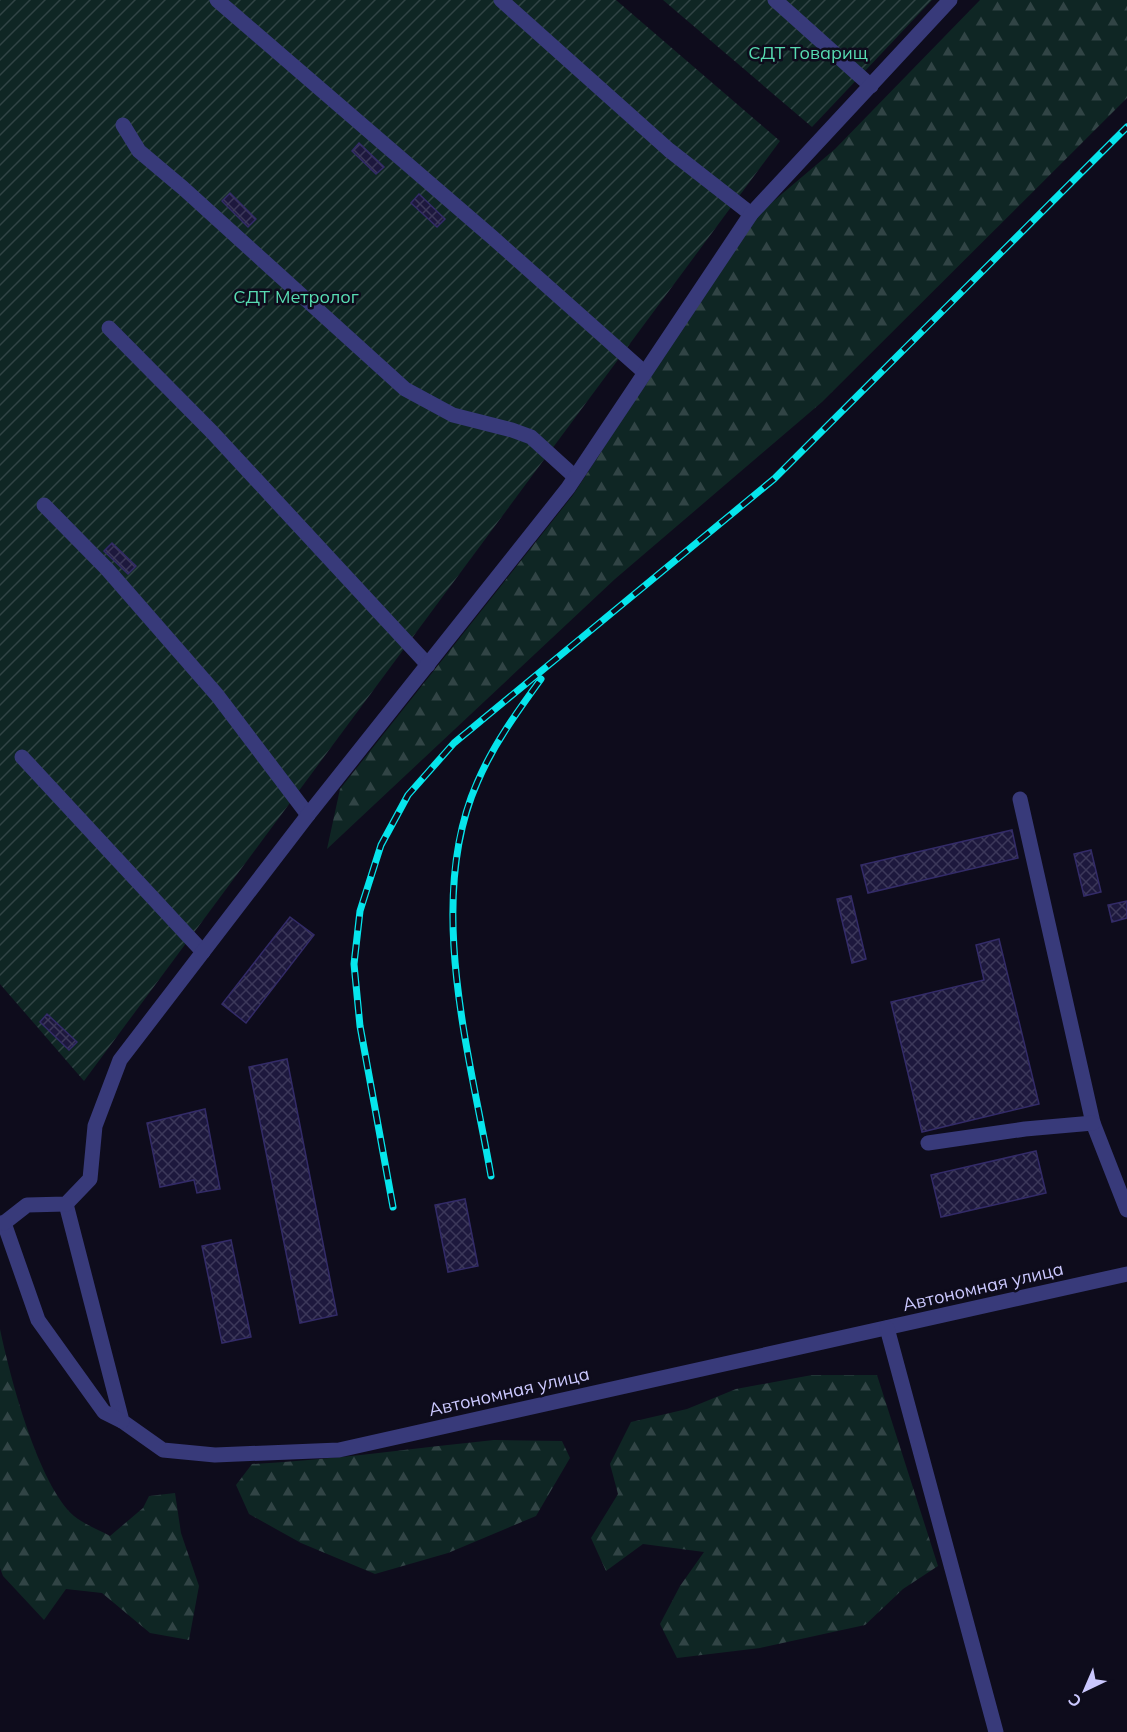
<svg xmlns="http://www.w3.org/2000/svg" width="1127" height="1732" font-family="Mulish,sans-serif">
  <defs>
    <pattern id="forest-firs" width="22" height="20" patternUnits="userSpaceOnUse" patternTransform="scale(1.5)"><rect width="22" height="20" fill="#0f2624"/><path d="M5 1l3.5 6h-7zM16 11l3.5 6h-7z" fill="#314445"/></pattern>
    <pattern id="garden-furrows" width="10" height="10" patternUnits="userSpaceOnUse" patternTransform="scale(1.5)"><rect width="10" height="10" fill="#0f2624"/><path d="M-1 1l2-2M0 10L10 0M9 11l2-2" fill="none" stroke="#314445"/></pattern>
    <pattern id="building-cross-hatch" width="8" height="8" patternUnits="userSpaceOnUse" patternTransform="scale(1.5)"><rect width="8" height="8" fill="#1d183d"/><path d="M0 0l8 8M0 8l8-8" fill="none" stroke="#3c385a"/></pattern>
  </defs>
  <rect width="100%" height="100%" fill="#0e0c1c"/>
  <!-- forest -->
  <g fill="url(#forest-firs)">
    <polygon points="980,0 1127,0 1127,98 822,402 615,579 327,849 340,789 573,495 751,220 835,149"/>
    <path d="M0,1329C10,1377 38,1484 74,1516C84,1524 99,1530 110,1536L143,1508L149,1496L175,1493L181,1533L199,1586L189,1640L150,1633L102,1593L66,1589L44,1620L3,1576L0,1568Z"/>
    <polygon points="812,1375 877,1375 938,1566 903,1589 865,1625 760,1648 677,1658 660,1624 680,1586 704,1552 643,1544 606,1571 591,1538 618,1494 610,1464 631,1422 687,1409 736,1389"/>
    <path d="M494,1440L562,1441L570,1458L536,1516L448,1553L375,1574L301,1543L249,1514L236,1485L252,1464C333,1460 413,1448 494,1440Z"/>
  </g>
  <!-- garden -->
  <g fill="url(#garden-furrows)">
    <polygon points="0,0 616,0 780,141 84,1081 0,984"/>
    <polygon points="663,0 932,0 812,127"/>
  </g>
  <!-- building -->
  <g fill="url(#building-cross-hatch)" stroke="#332b68" stroke-width="1.5">
    <polygon points="359,143 384,167 376,174 352,151"/>
    <polygon points="230,193 256,219 248,227 222,201"/>
    <polygon points="419,194 445,219 437,227 411,203"/>
    <polygon points="112,543 136,566 128,574 104,551"/>
    <polygon points="1012,830 1018,858 868,893 861,865"/>
    <polygon points="1091,850 1101,892 1084,896 1074,854"/>
    <polygon points="851,896 866,959 852,963 837,899"/>
    <polygon points="1127,901 1127,918 1112,922 1108,905"/>
    <polygon points="290,917 314,935 246,1023 222,1004"/>
    <polygon points="999,939 1039,1104 922,1132 891,1002 984,980 976,945"/>
    <polygon points="47,1014 77,1042 69,1050 40,1022"/>
    <polygon points="287,1059 337,1315 300,1323 249,1067"/>
    <polygon points="205,1109 220,1189 197,1193 194,1180 160,1187 147,1123"/>
    <polygon points="1036,1151 1046,1193 941,1217 931,1175"/>
    <polygon points="465,1199 478,1266 448,1272 435,1205"/>
    <polygon points="231,1240 251,1337 222,1343 202,1246"/>
  </g>
  <g fill="none" stroke-linecap="round" stroke-linejoin="round">
    <!-- minor -->
    <g stroke="#383a7a" stroke-width="15">
      <polyline points="217,0 492,237 644,372"/>
      <polyline points="501,0 669,150 751,214"/>
      <polyline points="775,0 871,86"/>
      <polyline points="123,125 139,151 183,188 405,389 453,415 512,430 531,437 575,477"/>
      <polyline points="109,328 212,432 428,665"/>
      <polyline points="44,505 107,569 217,695 308,815"/>
      <polyline points="22,757 203,952"/>
      <polyline points="1020,799 1093,1123 1127,1210"/>
      <polyline points="928,1143 1025,1129 1093,1123"/>
      <polyline points="66,1204 122,1421 163,1450 215,1455 339,1450 1127,1274"/>
      <polyline points="0,1223 4,1223 38,1320 104,1412 122,1421"/>
      <polyline points="4,1223 27,1205 66,1204 90,1179 95,1126 120,1060 308,815 568,488 751,214 950,0"/>
      <polyline points="887,1328 996,1732"/>
    </g>
    <defs>
      <g id="rail">
        <path d="M491,1176C470,1055 425,901 477,783C493,745 517,712 541,679"/>
        <polyline points="393,1207 360,1026 354,964 360,911 381,845 408,795 454,743 774,479 1127,127"/>
      </g>
    </defs>
    <!-- rail casing -->
    <use href="#rail" stroke="#06e5ec" stroke-width="7"/>
    <!-- rail -->
    <use href="#rail" stroke="#0e0c1c" stroke-width="4.5" stroke-dasharray="14" stroke-linecap="butt"/>
  </g>
  <g text-anchor="middle" stroke-width="5" stroke-linejoin="round" paint-order="stroke">
    <!-- park labels -->
    <g font-size="18" fill="#57dbb1" stroke="#0e0c1c">
      <text x="808" y="59">СДТ Товарищ</text>
      <text x="296" y="303">СДТ Метролог</text>
    </g>
    <!-- street labels -->
    <g font-size="18" fill="#cbc8fe" stroke="#0e0c1c">
      <text transform="translate(983 1287) rotate(-13)" y="6">Автономная улица</text>
      <text transform="translate(509 1392) rotate(-13)" y="6">Автономная улица</text>
    </g>
  </g>
  <!-- north arrow -->
  <g transform="translate(1085 1690) rotate(224)" stroke="#0e0c1c" stroke-width="4.5" paint-order="stroke">
  <path d="M0-4.5L10 22L0 15L-10 22Z" fill="#cbc8fe"/>
  <text y="-9" font-size="16" font-weight="bold" text-anchor="middle" fill="#cbc8fe">С</text>
  </g>
</svg>
